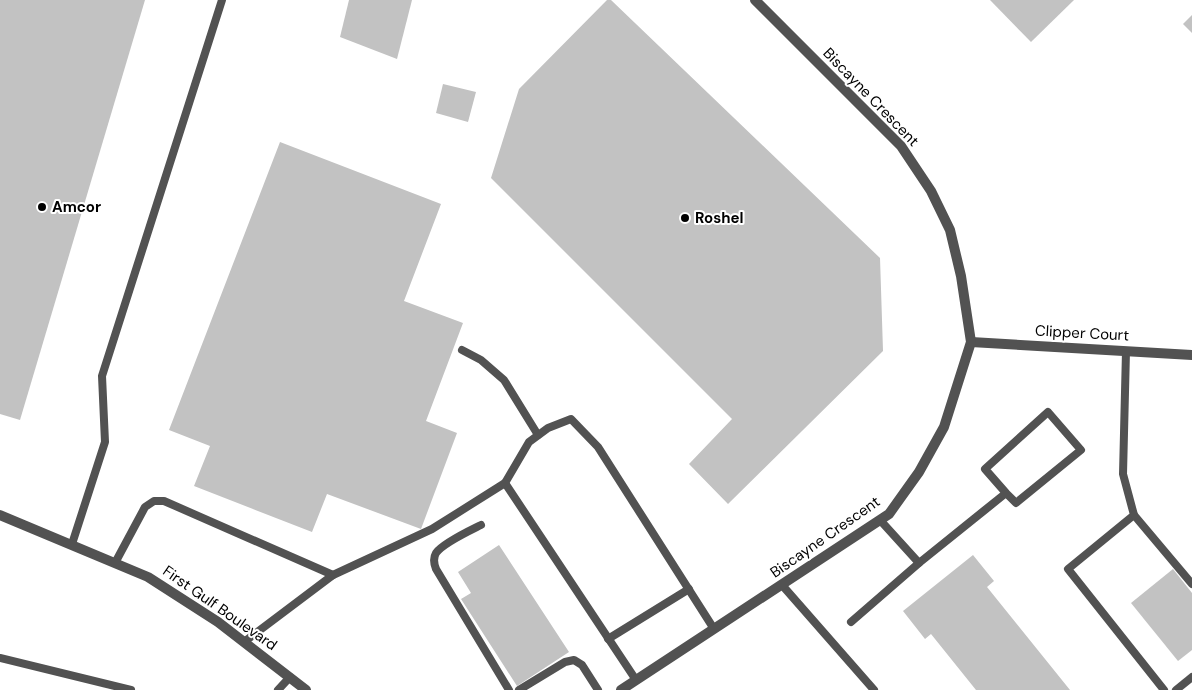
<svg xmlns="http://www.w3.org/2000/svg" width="1192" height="690" font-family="'DM Sans',sans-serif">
  <rect width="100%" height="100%" fill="#fff"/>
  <!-- building -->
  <g fill="#c2c2c2">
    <polygon points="0,0 145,0 20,420 0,414"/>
    <polygon points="349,0 412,0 397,59 340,37"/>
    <polygon points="607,0 611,0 880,258 883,351 728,504 689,464 732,419 491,178 519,89"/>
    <polygon points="990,0 1074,0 1031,42"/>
    <polygon points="1192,15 1192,33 1183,24"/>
    <polygon points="443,84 476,92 468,122 436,113"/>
    <polygon points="280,142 441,204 404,301 463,323 426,421 457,433 421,529 327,494 312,532 194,486 210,446 169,430"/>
    <polygon points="499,545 569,652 517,686 461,599 471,593 458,572"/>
    <polygon points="973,555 994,581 987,587 1070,690 976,690 931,634 925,639 903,611"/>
    <polygon points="1173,569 1192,593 1192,650 1178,661 1131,603"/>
  </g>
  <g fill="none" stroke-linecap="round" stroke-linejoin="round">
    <!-- service -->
    <g stroke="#525252" stroke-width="8">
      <polyline points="462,350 481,360 504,380 538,435"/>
      <polyline points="1126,351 1123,474 1134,515 1068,569 1164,690"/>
      <polyline points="505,483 529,442 548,428 571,419 598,447 714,629"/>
      <polyline points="1134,515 1192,584"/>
      <polyline points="880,520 919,563 1006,493 985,469 1048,412 1081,450 1016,503 1006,493"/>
      <path d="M481,525C469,531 443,543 436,553C433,558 434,564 436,569L509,690"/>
      <polyline points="72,544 105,442 102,376 222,0"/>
      <polyline points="115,563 145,507 154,501 164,501 333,575 244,642"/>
      <polyline points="333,575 432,529 505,483 636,680"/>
      <polyline points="782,585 874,690"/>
      <polyline points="851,622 919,563"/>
      <polyline points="608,639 689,589"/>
      <polyline points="0,658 131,690"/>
      <polyline points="278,690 290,677"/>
      <polyline points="519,690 565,662 574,660 582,665 598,690"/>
      <polyline points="1176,690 1192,677"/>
    </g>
    <!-- minor -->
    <g stroke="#525252" stroke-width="10">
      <polyline points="971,342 1192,355"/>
      <polyline points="621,690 889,514 919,472 944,427 971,342 961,276 950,230 931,191 901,146 755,0"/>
    </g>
    <!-- tertiary -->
    <polyline stroke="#525252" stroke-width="10" points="0,515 148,577 218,622 306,690"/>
  </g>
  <!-- markers -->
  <g fill="#000" stroke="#fff" stroke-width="2">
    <circle cx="42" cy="207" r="5"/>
    <circle cx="685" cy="218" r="5"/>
  </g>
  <g text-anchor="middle" stroke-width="4" stroke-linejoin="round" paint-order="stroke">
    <!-- street labels -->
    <g font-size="15" fill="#000" stroke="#fff">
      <text transform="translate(871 97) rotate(46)" y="5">Biscayne Crescent</text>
      <text transform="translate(1082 333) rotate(3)" y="5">Clipper Court</text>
      <text transform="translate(825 537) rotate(-35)" y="5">Biscayne Crescent</text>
      <text transform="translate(220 608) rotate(35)" y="5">First Gulf Boulevard</text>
    </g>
    <!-- poi labels -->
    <g font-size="15" font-weight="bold" fill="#000" stroke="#fff" text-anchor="start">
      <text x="52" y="212">Amcor</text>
      <text x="695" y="223">Roshel</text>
    </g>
  </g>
</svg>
